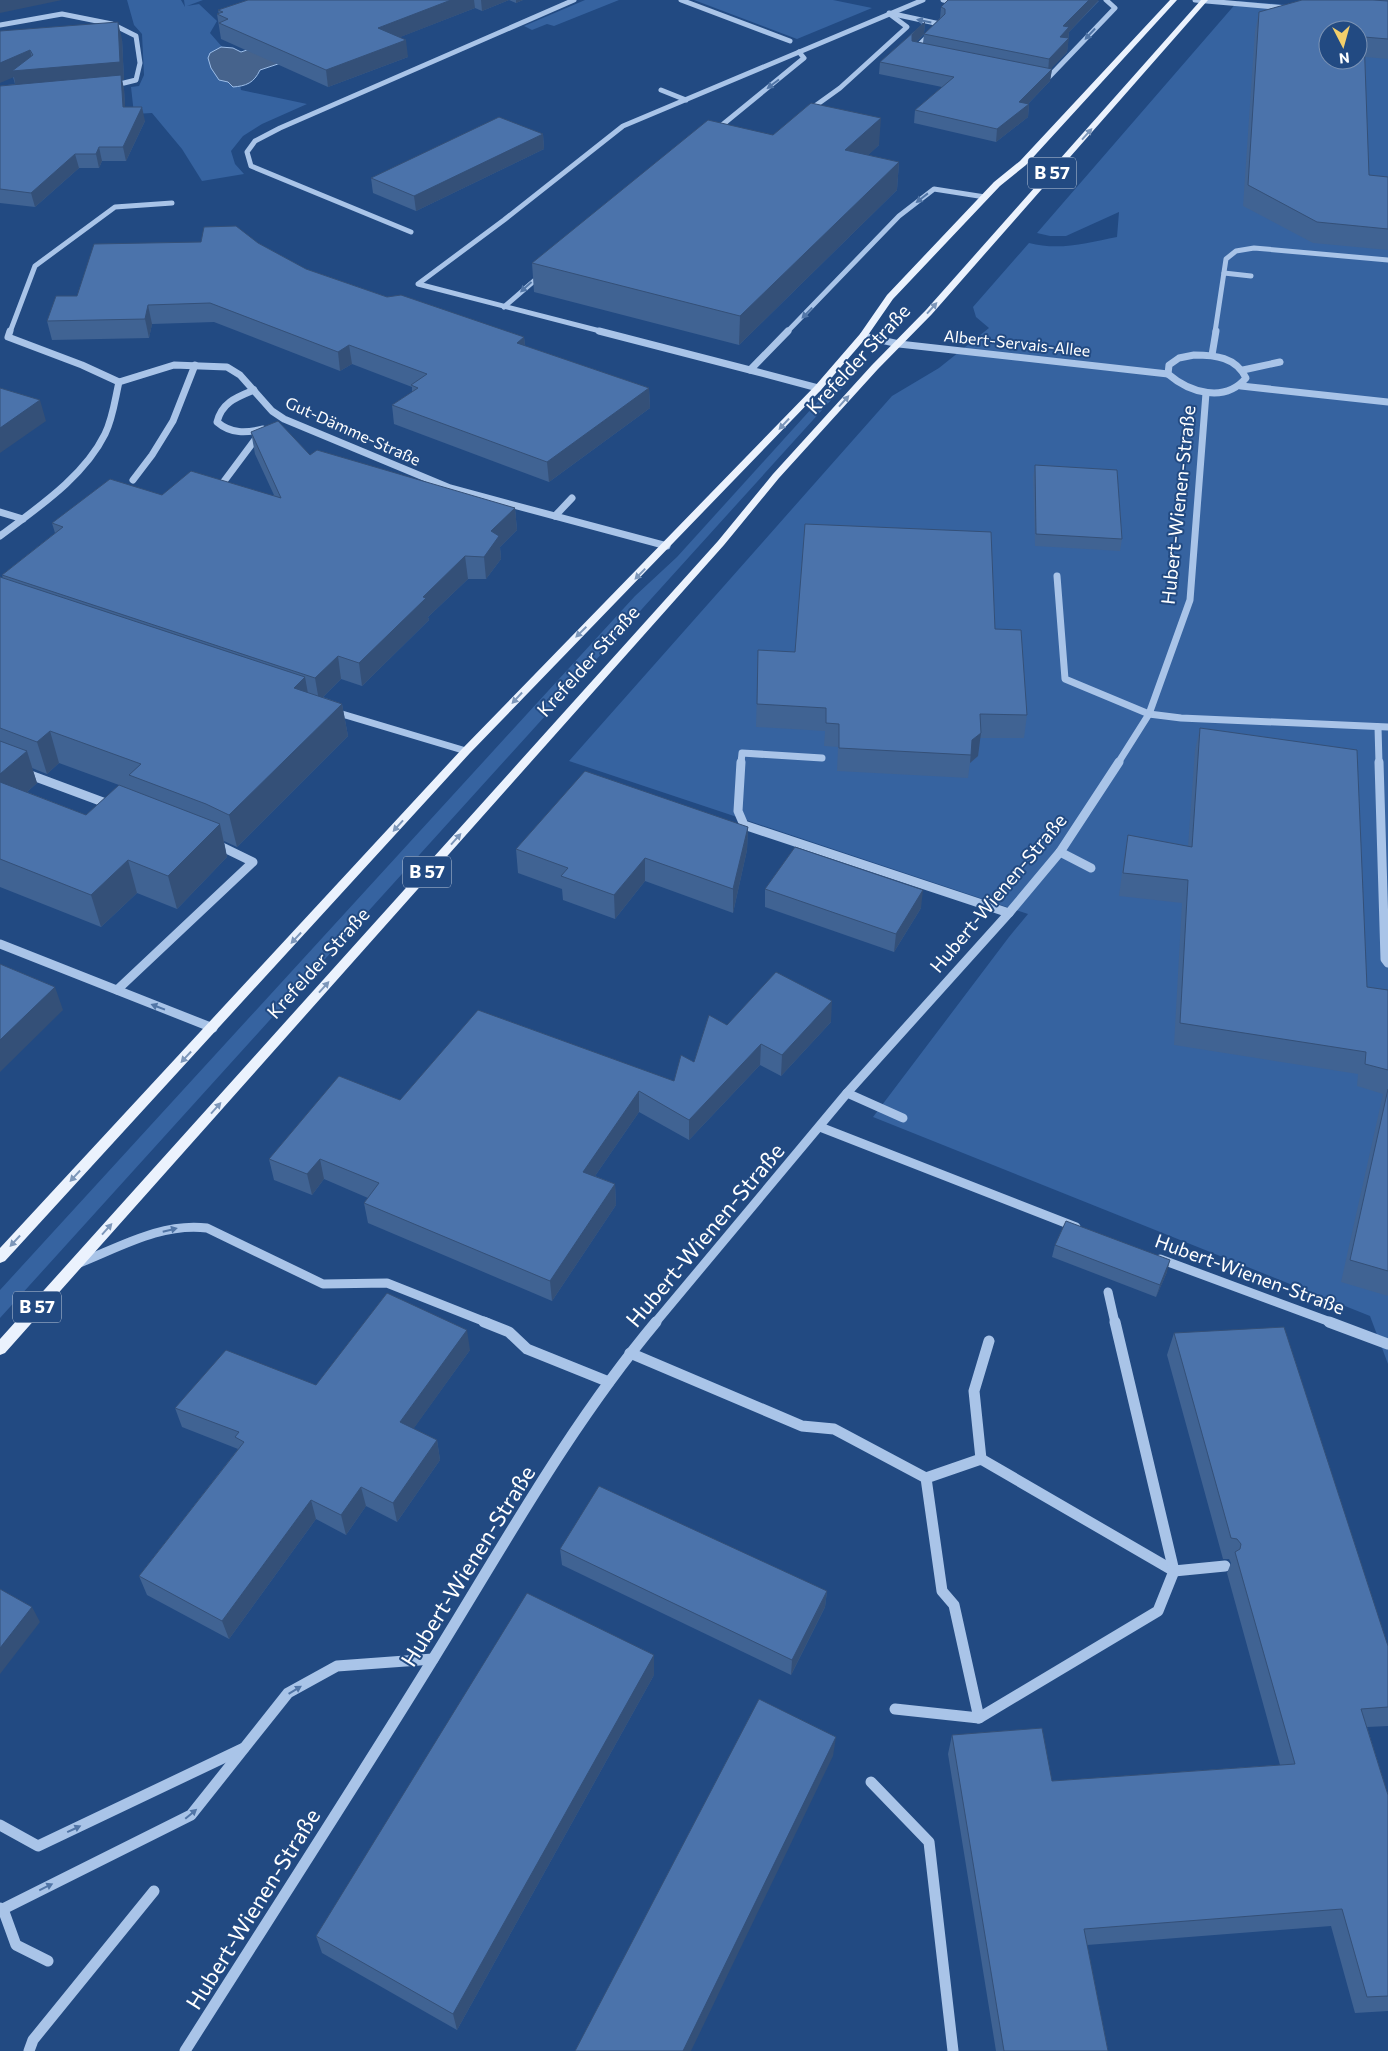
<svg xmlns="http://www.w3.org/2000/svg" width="1388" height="2051" font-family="Commissioner,sans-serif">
  <rect width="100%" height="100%" fill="#224a82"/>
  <!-- green -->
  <g fill="#3663a0" fill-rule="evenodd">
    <polygon points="127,0 181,0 185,7 184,0 203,0 187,6 199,4 217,21 210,33 236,63 241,90 307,104 262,124 243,136 231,151 235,164 244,174 202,181 182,149 152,113 134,114 131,87 139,86 144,75 142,34 134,25"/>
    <polygon points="585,0 619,0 554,26 547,24 532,30 524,26"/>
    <polygon points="694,0 833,0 872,8 797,39"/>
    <path d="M1238,1L1388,13V1364L1370,1316L873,1117L1009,937L1028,914L569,761L892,396L939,368L989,328L976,317L973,307L1029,243C1059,251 1087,243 1117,237L1119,212L1066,236H1050L1037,233ZM1328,30H1358V60H1328Z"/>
    <polygon points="851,365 861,367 0,1318 0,1290 635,596 677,557"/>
  </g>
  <!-- water -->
  <path fill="#46638c" stroke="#9dbee9" d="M221,47L233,48L241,52L250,49L296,58L260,70C254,83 246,86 233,87L228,82L219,80L211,68L208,58L210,53Z"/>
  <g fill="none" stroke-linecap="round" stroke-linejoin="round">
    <!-- minor-far3 -->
    <g stroke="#a9c4e8" stroke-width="5">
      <polyline points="681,0 790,41"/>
      <polyline points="943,0 956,2 970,0"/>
      <polyline points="1195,0 1287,8"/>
      <polyline points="889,13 940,24 914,50"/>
      <polyline points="0,25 62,14 112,24 136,36 140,63 136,80 112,86"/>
      <polyline points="1042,75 1049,77 1115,8 1106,0"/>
      <polyline points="661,90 686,100"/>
      <polyline points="808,111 840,88 907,27 891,15"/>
      <polyline points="716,130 804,58 799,52"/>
      <polyline points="411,232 251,166 247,152 255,141 280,128 574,0"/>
      <polyline points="1224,273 1251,276"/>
      <polyline points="504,307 542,274"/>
      <polyline points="10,332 35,266 115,207 172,203"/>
      <polyline points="604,332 418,284 504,220 623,126 923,0"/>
      <polyline points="787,332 899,216 934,189 985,197"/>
      <polyline points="1215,332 1226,259 1236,251 1254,248 1388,260"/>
    </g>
    <!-- minor-far2 -->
    <g stroke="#a9c4e8" stroke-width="7">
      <polyline points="10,331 8,337 82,365 119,382"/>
      <polyline points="599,331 750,370"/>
      <polyline points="788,331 750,370 818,388"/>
      <polyline points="863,336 899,344 1168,374"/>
      <path d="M1194,355C1215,355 1236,357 1246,378C1225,403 1190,393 1168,374L1169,365L1179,358Z"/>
      <polyline points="1212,355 1216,331"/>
      <polyline points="1243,370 1280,362"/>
      <polyline points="1241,386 1388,402"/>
      <path d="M254,390C237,397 222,402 217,422C231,434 246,433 263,429"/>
      <polyline points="133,480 152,455 173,421 195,365"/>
      <polyline points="219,488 260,433"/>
      <polyline points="0,512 23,519"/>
      <polyline points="555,516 572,498"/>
      <path d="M0,536C37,508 84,477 105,434C113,418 115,399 119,382L174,365L227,367L240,375L272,411L284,419L450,488L667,546"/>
      <polyline points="1057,576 1065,679 1149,714 1181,718 1388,727"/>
      <polyline points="332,711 466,751"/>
      <polyline points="1378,727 1379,763"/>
      <polyline points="741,763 742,753 822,758"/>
      <polyline points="1118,763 1149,714 1190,600 1206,393"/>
    </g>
    <!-- minor-far1 -->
    <g stroke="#a9c4e8" stroke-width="9">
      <polyline points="741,762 738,811 744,825 1009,913"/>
      <polyline points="1379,762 1385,959 1388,963"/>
      <polyline points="25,773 111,805"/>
      <polyline points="1060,852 1091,868"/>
      <polyline points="0,944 213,1028"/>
      <polyline points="117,990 253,862 214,843"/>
      <polyline points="847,1093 903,1118"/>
      <polyline points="820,1127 1076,1227"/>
      <polyline points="1160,1259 1333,1323"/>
      <path d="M77,1264C118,1248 162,1222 207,1228L323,1284L387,1283L488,1323"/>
      <polyline points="1108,1292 1115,1323"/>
      <polyline points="655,1323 847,1093 1009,913 1060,852 1119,762"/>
    </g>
    <!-- minor -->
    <g stroke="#a9c4e8" stroke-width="11">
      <polyline points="484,1322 509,1332 527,1349 609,1382"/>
      <polyline points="1329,1322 1388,1344"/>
      <polyline points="630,1353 802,1426 834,1429 926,1478 981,1459 1174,1571 1225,1566"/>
      <polyline points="981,1459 974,1391 989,1341"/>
      <polyline points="926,1478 942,1591 954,1605 979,1718"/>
      <polyline points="895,1709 979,1718 1158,1611 1174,1571 1115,1322"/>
      <polyline points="871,1782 929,1842 953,2051"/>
      <polyline points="0,1825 38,1846 244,1748"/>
      <polyline points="0,1908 3,1909 16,1945 48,1961"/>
      <polyline points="3,1909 191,1815 288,1693 337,1666 433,1659"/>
      <polyline points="29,2051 33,2040 154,1891"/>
      <path d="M185,2051C268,1920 353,1789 435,1656C505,1543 570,1425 656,1322"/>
    </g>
    <!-- major -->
    <g fill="#ebf2fd" fill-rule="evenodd">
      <polygon points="1170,0 1177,0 1026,165 1000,186 893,299 866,338 821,390 470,753 5,1261 0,1263 0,1248 462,749 815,386 860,334 887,295 994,182 1020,161"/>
      <polygon points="1201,0 1208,0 932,314 878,369 779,478 724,545 5,1353 0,1355 0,1339 718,541 773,474 872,365 926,310"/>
    </g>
  </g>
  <!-- wall -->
  <g fill="#406393" fill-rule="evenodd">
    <polygon points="248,0 523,0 516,3 509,0 482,11 475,8 400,37 408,57 328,87 221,39 217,14 219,14 218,10"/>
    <polygon points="1302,0 1388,0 1388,59 1365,57 1369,175 1388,177 1388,250 1313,243 1243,206 1255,31 1259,12"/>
    <polygon points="1099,1 1069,32 1067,52 1051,68 1052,69 1050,81 1028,104 1029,104 1028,117 996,142 914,123 915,110 942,87 879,74 880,62 925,22 924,34 916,42 923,43 924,34 940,18 941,7"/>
    <polygon points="0,31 122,39 124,80 122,80 124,89 125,107 145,121 126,161 102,161 99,168 79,168 35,207 0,203 0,86 15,84"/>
    <polygon points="543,134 544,149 416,211 373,193 371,178"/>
    <polygon points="773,135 879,145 868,155 899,162 897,190 739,345 534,292 532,263"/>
    <polygon points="258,243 306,269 387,297 524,337 525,346 649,388 650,408 549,482 394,424 392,405 412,392 412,387 352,364 340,371 214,322 152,324 149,338 52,340 47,321 77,296"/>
    <path d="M251,432L310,455L515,508L517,530L500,547L501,559L486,579H468L428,617L429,620L362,686L341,679L323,697L342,704L348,736L237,847L224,841L227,857L177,909L137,893L101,927L0,887V577L3,578L2,575L55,533L52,523L162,495H274L255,454ZM59,763L119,785L86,815L27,792L37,783L32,768L47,774Z"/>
    <polygon points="1035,465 1122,539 1120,551 1035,546 1033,477"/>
    <polygon points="995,629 1027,715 1024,738 980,738 978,756 970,763 968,778 837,771 838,747 824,746 825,731 756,727 758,650 795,652"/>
    <polygon points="1200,728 1367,987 1388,990 1388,1296 1341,1282 1383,1094 1357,1086 1358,1074 1174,1045 1182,903 1119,896 1124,858 1128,835 1188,846 1195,750"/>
    <polygon points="748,827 747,850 733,913 645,881 615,919 563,900 562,889 518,873 516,849"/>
    <polygon points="765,889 921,908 894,952 765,907"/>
    <polygon points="831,1022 781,1076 760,1065 689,1140 639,1112 595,1176 615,1184 616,1205 552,1301 368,1223 364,1203 368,1198 324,1179 312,1195 274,1180 269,1159 400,1100 674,1081 694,1062 727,1025"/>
    <polygon points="1055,1245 1167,1272 1156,1297 1052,1257"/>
    <polygon points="1174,1333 1388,1646 1388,1726 1367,1727 1388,1795 1388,2011 1355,2013 1331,1926 1087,1945 1108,2051 996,2051 948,1754 952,1735 1052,1781 1280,1765 1227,1573 1231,1563 1229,1559 1223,1559 1167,1355"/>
    <polygon points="470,1350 413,1429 437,1440 440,1460 397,1522 366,1506 346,1535 316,1519 229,1639 147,1595 139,1576 238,1449 182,1427 175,1408 316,1385"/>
    <polygon points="560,1549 827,1591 825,1607 791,1675 562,1565"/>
    <polygon points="654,1675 457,2030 322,1953 316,1936"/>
  </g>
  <!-- shaded-wall -->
  <g fill="#345078">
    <polygon points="0,0 62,0 0,13"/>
    <polygon points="451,0 474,0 475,8 380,45 378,28"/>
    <polygon points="481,0 509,0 482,11"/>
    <polygon points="516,0 523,0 516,3"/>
    <polygon points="1089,0 1099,0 1069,32 1068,40 1069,38 1067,52 1048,72 1049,59 1063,26"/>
    <polygon points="118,22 122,39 124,80 122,80 124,89 126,121 16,89 14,77 0,83 0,63 30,50 34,68"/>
    <polygon points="925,22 924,34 911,47 912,35"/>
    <polygon points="406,40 408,57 328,87 326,70"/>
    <polygon points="1052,69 1050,81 1024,108 1029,104 1028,117 996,142 997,129 1019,102"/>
    <polygon points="142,107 145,121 126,161 123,147"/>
    <polygon points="881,118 879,145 844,178 845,150"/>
    <polygon points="543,134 544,149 416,211 414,196"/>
    <polygon points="99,147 102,161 99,168 96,154"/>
    <polygon points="75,154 79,168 35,207 31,193"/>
    <polygon points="899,162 897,190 739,345 740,316"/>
    <polygon points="148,305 152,324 149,338 145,319"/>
    <polygon points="524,337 526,356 517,343"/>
    <polygon points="349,345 352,364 340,371 338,352"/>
    <polygon points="649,388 650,408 549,482 547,462"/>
    <polygon points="40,400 46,421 0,453 0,428"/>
    <polygon points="515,508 517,530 500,547 501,559 486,579 484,557 491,531"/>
    <polygon points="465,556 468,579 428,617 429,620 362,686 359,663 423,597"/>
    <polygon points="338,656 341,679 319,701 315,678"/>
    <polygon points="305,677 311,710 294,688"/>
    <polygon points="342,704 348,736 237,847 229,815"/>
    <polygon points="50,731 59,763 47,774 37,742"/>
    <polygon points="981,733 978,756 970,763 972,740"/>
    <polygon points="27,751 37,783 5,812 0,799 0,774"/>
    <polygon points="220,824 227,857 177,909 168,876"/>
    <polygon points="748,827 747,850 733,913 733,889"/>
    <polygon points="645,858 645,881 615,919 614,895"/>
    <polygon points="128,860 137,893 101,927 91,895"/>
    <polygon points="923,890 921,908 894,952 896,934"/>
    <polygon points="55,987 63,1010 0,1072 0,1040"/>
    <polygon points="832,1001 831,1022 781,1076 782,1055"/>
    <polygon points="761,1044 760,1065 689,1140 689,1120"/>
    <polygon points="639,1091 639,1112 584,1192 583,1172"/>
    <polygon points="320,1159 324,1179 312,1195 307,1174"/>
    <polygon points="615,1184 616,1205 552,1301 550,1281"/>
    <polygon points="1170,1260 1167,1272 1156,1297 1160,1285"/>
    <polygon points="467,1330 470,1350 404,1442 400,1422"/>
    <polygon points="437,1440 440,1460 397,1522 393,1503"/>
    <polygon points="361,1487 366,1506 346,1535 341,1515"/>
    <polygon points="311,1500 316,1519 229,1639 222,1621"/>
    <polygon points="827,1591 825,1607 791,1675 792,1660"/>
    <polygon points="32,1607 40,1622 0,1674 0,1648"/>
    <polygon points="654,1655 654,1675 457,2030 453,2014"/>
    <polygon points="836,1737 833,1756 691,2051 683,2051"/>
  </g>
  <!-- building -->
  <g fill="#4b73ab" stroke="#345078" fill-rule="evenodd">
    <polygon points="248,0 451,0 378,28 406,40 326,70 219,23 228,19 217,14 223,12 218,10"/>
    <polygon points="948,0 1089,0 1063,26 1069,27 1060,37 1069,38 1049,59 924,34 945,14 945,9 941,7"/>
    <path d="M1302,0H1373L1388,1V39L1364,37L1369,175L1388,177V229L1317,222L1248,185L1259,12ZM1328,30H1358V60H1328Z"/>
    <polygon points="118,22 120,62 12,71 33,55 30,50 0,63 0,31"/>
    <polygon points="925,22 912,35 912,41 1052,69 1019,102 1029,104 997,129 915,110 954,77 880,62"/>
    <polygon points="121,75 123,107 142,107 123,147 99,147 96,154 75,154 31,193 0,189 0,86"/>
    <polygon points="811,103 881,118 845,150 899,162 740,316 532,263 708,120 773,135"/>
    <polygon points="499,117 543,134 414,196 371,178"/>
    <polygon points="236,226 258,243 306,269 387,297 401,295 524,337 517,343 649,388 547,462 392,405 418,388 411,385 427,374 349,345 338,352 210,303 148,305 145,319 47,321 56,296 77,296 94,244 201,242 204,227"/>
    <polygon points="0,388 40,400 0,428"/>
    <polygon points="278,421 310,455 317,450 515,508 491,531 499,536 484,557 465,556 423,597 426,598 359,663 338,656 315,678 2,575 63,527 52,523 110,479 162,495 191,471 281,498 251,432"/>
    <polygon points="1035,465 1117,470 1122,539 1036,534"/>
    <polygon points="805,524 991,532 995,629 1021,630 1027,715 980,714 981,733 972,740 971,755 839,748 839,724 826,723 826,708 757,704 758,650 795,652"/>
    <polygon points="0,577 305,677 294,688 342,704 229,815 206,804 129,775 141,764 50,731 37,742 0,728"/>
    <polygon points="1200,728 1357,750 1367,987 1388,990 1388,1070 1365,1064 1366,1052 1180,1023 1188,880 1123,873 1128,835 1192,847"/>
    <polygon points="0,741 27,751 0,774"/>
    <polygon points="585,771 748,827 733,889 645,858 614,895 561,876 568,868 516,849"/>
    <polygon points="0,782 86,815 119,785 220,824 168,876 128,860 91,895 0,859"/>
    <polygon points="795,847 923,890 896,934 765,889"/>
    <polygon points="0,964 55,987 0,1040"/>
    <polygon points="776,972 832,1001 782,1055 761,1044 689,1120 639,1091 583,1172 615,1184 550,1281 364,1203 379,1183 320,1159 307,1174 269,1159 339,1076 400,1100 478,1010 674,1081 681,1055 694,1062 709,1015 727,1025"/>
    <polygon points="1388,1089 1388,1271 1350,1260"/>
    <polygon points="1066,1221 1170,1260 1160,1285 1055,1245"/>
    <polygon points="387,1293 467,1330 400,1422 437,1440 393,1503 361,1487 341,1515 311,1500 222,1621 139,1576 244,1442 235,1437 239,1432 175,1408 226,1350 316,1385"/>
    <polygon points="1284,1327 1388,1646 1388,1707 1361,1709 1388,1795 1388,1996 1367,1997 1342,1909 1084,1929 1108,2051 1004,2051 952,1735 1042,1728 1052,1781 1295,1764 1235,1552 1240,1549 1241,1544 1237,1539 1231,1538 1174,1333"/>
    <polygon points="599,1486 827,1591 792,1660 560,1549"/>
    <polygon points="0,1589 32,1607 0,1648"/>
    <polygon points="527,1593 654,1655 453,2014 316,1936"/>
    <polygon points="759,1699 836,1737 683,2051 575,2051"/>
  </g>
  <!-- one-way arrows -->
  <defs><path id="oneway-solid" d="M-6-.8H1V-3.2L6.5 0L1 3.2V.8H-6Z" transform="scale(1.25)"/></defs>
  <g fill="#5175a6">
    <use href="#oneway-solid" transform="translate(924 21) rotate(-168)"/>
    <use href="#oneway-solid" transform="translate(1090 34) rotate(133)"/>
    <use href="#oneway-solid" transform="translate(773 84) rotate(143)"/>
    <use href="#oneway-solid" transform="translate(922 198) rotate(142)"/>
    <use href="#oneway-solid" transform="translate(526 287) rotate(138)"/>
    <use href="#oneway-solid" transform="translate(807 313) rotate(134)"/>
    <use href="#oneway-solid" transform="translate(158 1007) rotate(-159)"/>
    <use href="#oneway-solid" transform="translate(170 1230) rotate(-14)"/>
    <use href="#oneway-solid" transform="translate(295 1690) rotate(-31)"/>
    <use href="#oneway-solid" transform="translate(191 1814) rotate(-40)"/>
    <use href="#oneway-solid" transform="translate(74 1829) rotate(-25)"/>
    <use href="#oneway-solid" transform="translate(46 1887) rotate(-26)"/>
  </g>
  <g fill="#7c96b9">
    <use href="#oneway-solid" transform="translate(1087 134) rotate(-48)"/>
    <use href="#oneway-solid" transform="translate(932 308) rotate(-48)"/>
    <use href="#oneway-solid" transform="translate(844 401) rotate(-48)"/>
    <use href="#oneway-solid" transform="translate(784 424) rotate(133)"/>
    <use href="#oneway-solid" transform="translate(640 574) rotate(134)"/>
    <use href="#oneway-solid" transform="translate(581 632) rotate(136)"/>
    <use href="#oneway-solid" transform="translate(517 698) rotate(133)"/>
    <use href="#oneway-solid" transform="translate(398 826) rotate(132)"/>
    <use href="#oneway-solid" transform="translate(456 839) rotate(-48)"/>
    <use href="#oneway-solid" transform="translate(296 938) rotate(133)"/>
    <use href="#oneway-solid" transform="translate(324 987) rotate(-48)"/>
    <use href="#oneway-solid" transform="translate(186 1057) rotate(133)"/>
    <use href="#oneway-solid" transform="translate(216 1108) rotate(-48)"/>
    <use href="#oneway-solid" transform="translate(75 1176) rotate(133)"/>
    <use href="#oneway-solid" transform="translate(107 1229) rotate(-48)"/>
    <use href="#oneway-solid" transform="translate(15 1241) rotate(133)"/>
  </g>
  <g text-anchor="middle" stroke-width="4" stroke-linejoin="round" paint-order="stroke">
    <!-- far-street labels -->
    <g font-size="16" fill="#fff" stroke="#224a82">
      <text transform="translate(1017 343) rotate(6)" y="6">Albert-Servais-Allee</text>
      <text transform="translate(353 431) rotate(24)" y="6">Gut-Dämme-Straße</text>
    </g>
    <!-- shield labels -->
    <g fill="#224a82" stroke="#bdc9da" stroke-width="1">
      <rect x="1028" y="157.5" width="48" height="31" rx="4"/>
      <rect x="403" y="856.5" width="48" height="31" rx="4"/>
      <rect x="13" y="1291.5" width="48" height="31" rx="4"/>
    </g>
    <g font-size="18" font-weight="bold" fill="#fff">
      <text x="1052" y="179">B 57</text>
      <text x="427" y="878">B 57</text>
      <text x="37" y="1313">B 57</text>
    </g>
    <!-- street labels -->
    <g font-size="19" fill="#fff" stroke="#224a82">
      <text transform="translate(858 359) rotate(-47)" y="7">Krefelder Straße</text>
      <text transform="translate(1178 505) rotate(-84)" y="7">Hubert-Wienen-Straße</text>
      <text transform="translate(588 661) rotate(-48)" y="7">Krefelder Straße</text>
      <text transform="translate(998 893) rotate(-50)" y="7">Hubert-Wienen-Straße</text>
      <text transform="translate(318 963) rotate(-48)" y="7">Krefelder Straße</text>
      <text transform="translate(1250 1274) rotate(20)" y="7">Hubert-Wienen-Straße</text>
    </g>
    <!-- near-street labels -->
    <g font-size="22" fill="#fff" stroke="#224a82">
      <text transform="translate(705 1235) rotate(-50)" y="8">Hubert-Wienen-Straße</text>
      <text transform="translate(468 1566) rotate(-58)" y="8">Hubert-Wienen-Straße</text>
      <text transform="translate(253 1909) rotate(-58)" y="8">Hubert-Wienen-Straße</text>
    </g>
  </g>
  <!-- north arrow -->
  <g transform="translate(1343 45) rotate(174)"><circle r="24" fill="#224a82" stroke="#7a92b4"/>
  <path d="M0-4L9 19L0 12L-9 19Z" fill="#f3cf6b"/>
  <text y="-8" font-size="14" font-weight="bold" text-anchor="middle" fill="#ffffff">N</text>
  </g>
</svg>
